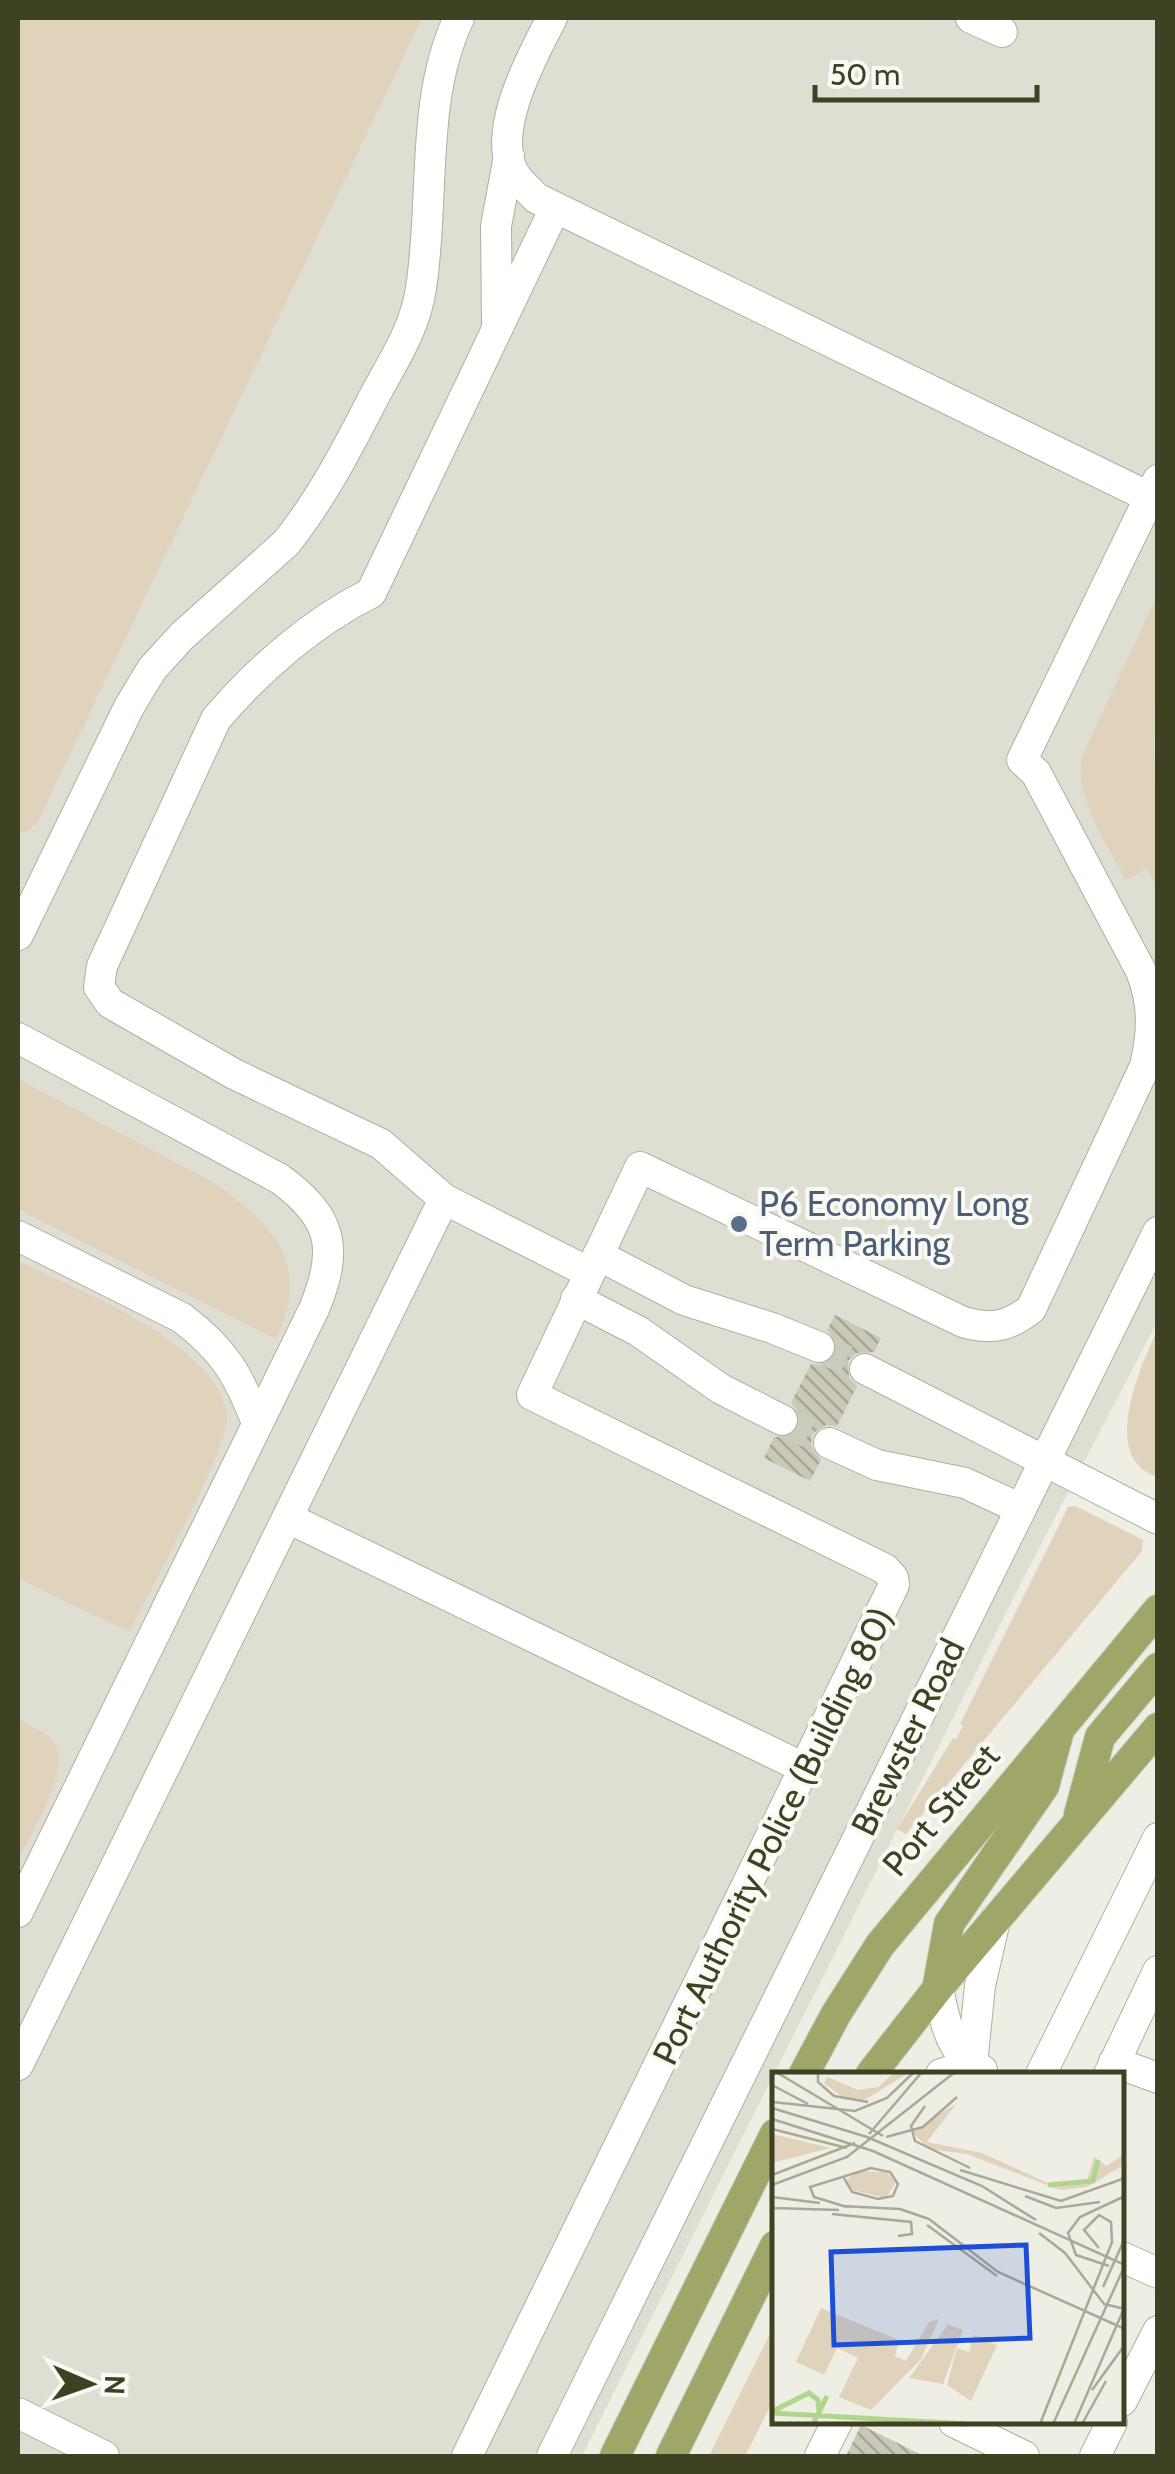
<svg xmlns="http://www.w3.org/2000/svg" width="1175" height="2474" font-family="Cabin,sans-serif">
  <defs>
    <pattern id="building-back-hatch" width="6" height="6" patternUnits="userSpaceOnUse" patternTransform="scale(2.5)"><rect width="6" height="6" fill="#cac8b9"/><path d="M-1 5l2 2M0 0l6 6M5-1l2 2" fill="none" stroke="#a5a496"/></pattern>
  </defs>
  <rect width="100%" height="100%" fill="#eeeee4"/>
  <!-- built -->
  <polygon fill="#deded2" points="18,18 1157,18 1157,1322 1023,1579 582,2456 18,2456"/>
  <!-- green -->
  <g fill="#e0d3bc">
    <polygon points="18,18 422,18 37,823 24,833 18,832"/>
    <path d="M1157,596L1154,747L1157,889L1147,869L1126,880C1107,842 1071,795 1084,752Z"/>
    <path d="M18,1079L218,1185C275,1228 312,1266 276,1339L18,1209Z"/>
    <path d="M18,1261C76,1290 219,1343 227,1416C230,1447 147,1595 129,1632L18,1578Z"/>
    <path d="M1157,1331L1158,1476L1157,1477C1099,1458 1140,1367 1157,1331Z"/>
    <polygon points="1075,1506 1143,1540 1142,1551 906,1834 897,1829 953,1738 956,1739 963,1726 960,1724 1064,1515 1068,1507"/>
    <path d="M18,1719C31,1726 49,1733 56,1747C69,1773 30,1835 18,1860Z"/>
    <polygon points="775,2324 775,2397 745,2456 709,2456"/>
  </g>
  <!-- building -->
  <g fill="url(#building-back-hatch)">
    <polygon points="835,1315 881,1338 874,1352 856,1353 848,1361 849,1378 857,1386 837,1426 826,1425 812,1434 811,1446 821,1460 810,1481 764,1458 774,1437 791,1436 799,1428 798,1411 791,1403 811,1364 823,1365 836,1355 837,1343 827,1330"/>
    <polygon points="861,2425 924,2456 846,2456"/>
  </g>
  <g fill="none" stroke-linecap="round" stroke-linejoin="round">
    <!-- minor-tunnel -->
    <g stroke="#cbccbd" stroke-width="30" stroke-dasharray="30 15" stroke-linecap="butt">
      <polyline points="819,1347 865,1369"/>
      <polyline points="782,1420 829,1443"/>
    </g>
    <defs>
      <g id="minor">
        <path d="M552,18C533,55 489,133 515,175C520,183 530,191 536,198L1149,497"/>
        <polyline points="971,18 1002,32"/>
        <path d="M555,208L371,593C312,622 258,670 216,719L102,966L99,987L110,1003L234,1074L381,1144L444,1199L588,1272"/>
        <polyline points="497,323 496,226 509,156"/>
        <path d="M18,935L129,707L152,669L182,636L286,543C323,497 349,445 376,393C394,360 416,326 421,288C435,200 420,100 459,18"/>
        <path d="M18,1038L280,1179C333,1218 339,1249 314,1309L18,1912"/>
        <path d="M18,1236L182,1318C224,1350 238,1374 257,1423"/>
        <polyline points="598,1255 684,1300 772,1328 819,1347"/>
        <polyline points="576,1299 638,1331 721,1389 782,1420"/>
        <polyline points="865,1369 1158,1519"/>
        <polyline points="829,1443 877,1465 965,1483 1021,1509"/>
        <polyline points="288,1518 806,1769"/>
        <path d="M938,1988C945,2021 949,2053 982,2070"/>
        <polyline points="1114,2062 1158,2078"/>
        <polyline points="972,2064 980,1986 995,1920"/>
        <polyline points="18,2065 444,1199"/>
        <polyline points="941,2074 972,2064"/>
        <polyline points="1041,2074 1158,1838"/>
        <polyline points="1109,2074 1158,1971"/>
        <polyline points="1122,2257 1158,2273"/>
        <polyline points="1122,2401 1158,2331"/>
        <polyline points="18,2413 104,2456"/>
        <polyline points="954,2422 1024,2456"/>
        <path d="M467,2456L894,1585L893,1578L885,1569L532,1395L640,1167L963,1322C991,1330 1008,1327 1031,1309L1145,1066C1153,1030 1154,1005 1141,971L1036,773L1022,760L1158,480"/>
        <polyline points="552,2456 1158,1232"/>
        <polyline points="820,2456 837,2422"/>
        <polyline points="1095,2456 1112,2422"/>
      </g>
      <g id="major">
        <polyline points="1079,1815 1100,1737 1158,1668"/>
        <polyline points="938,1985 949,1924 1044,1786 1058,1734"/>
        <polyline points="804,2074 836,2014 880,1945 1158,1610"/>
        <polyline points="871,2074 938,1988 1158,1728"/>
        <polyline points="615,2456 775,2134"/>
        <polyline points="671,2456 775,2246"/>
      </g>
    </defs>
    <!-- minor casing -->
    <use href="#minor" stroke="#afb09e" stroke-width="32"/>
    <!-- major casing -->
    <use href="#major" stroke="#c9cac1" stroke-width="32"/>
    <!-- minor -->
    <use href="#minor" stroke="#fff" stroke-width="30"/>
    <!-- major -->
    <use href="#major" stroke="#a0a667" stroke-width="30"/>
  </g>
  <!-- markers -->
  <circle fill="#5c6f8a" stroke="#fafaf5" stroke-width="4" cx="739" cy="1224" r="10"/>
  <g text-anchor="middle" stroke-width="8" stroke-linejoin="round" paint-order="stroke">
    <!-- service labels -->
    <g font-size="35" fill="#4e5e75" stroke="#fafaf5" text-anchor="start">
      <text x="759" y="1216">P6 Economy Long<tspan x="759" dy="40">Term Parking</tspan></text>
    </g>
    <!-- street labels -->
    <g font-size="35" fill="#3f4222" stroke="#fafaf5">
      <text transform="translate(908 1737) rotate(-64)" y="12">Brewster Road</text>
      <text transform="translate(941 1810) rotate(-50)" y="12">Port Street</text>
      <text transform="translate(773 1836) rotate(-64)" y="12">Port Authority Police (Building 80)</text>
    </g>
  </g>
  <!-- overview -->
  <g transform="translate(772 2072)">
    <rect width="352" height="352" fill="#eeeee4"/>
    <path d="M123,0H138L91,29L73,27L52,11L55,5L86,18L106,15ZM185,31L155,70L210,81L278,112L315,108L322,85L335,94L352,82V93L315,115L288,118L195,82L157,77L140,60ZM0,62L59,76L0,91ZM85,99L114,100L124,110L114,126L80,118L74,109ZM49,236L127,268L123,284L134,289L157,250L167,247L149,287L99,338L67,325L86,286L65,276L52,303L24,290ZM176,252L191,258L171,312L137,306ZM202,263L225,273L199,329L175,313L185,276L197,280Z" fill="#e0d3bc"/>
    <path fill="none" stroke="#afd68a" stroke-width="5" d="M276,113L321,109L326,88M1,339L37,321L46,328L47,340M0,341L195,352M41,352L55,324"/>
    <path fill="none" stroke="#a8a996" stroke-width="2.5" d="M4,0L111,64M46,0V10L62,24L96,30M0,13L36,32M1,30L83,39L115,26L142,0M153,34L139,54L143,69L198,96M0,36L95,65L210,114L264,148M0,47L101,79L353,193L281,352M0,57L75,76M97,62L150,0M114,65L151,55L185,25M188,98L289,129L353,106M0,103L83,71M72,106L80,120L106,127L121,124L126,112L118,100L99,96L38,115L42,125L75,135M0,113L75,85L183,0M253,124L284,136L328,130M0,125L48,131M70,134L128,137L157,147M0,136L67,138M60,142L139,150L140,162L126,164M157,147L226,200L353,257M155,153L225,204M267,161L293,181L332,232L353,237M337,194L304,183L296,161L308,145L353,124M331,215L353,166M320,318L352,274M268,352L340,170L339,150L327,143L312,158L327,176M302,352L353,234M310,352L334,309"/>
    <path fill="#1d4ed8" fill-opacity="0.15" stroke="#1d4ed8" stroke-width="5" d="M254,173L258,266L62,273L59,180Z"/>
    <rect width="352" height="352" fill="none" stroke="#3f4222" stroke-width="5"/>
  </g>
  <!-- border -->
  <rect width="1175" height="2474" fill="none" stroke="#3f4222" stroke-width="40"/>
  <!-- north arrow -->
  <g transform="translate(90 2384) rotate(92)" stroke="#fafaf5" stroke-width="8" paint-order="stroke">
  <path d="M0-8L18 38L0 25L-18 38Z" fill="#3f4222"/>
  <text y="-15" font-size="28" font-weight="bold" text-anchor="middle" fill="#3f4222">N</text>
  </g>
  <!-- scale -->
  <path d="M815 85v15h222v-15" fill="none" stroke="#3f4222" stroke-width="5"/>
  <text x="830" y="85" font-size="30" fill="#3f4222" stroke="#fafaf5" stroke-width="8" paint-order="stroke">50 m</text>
</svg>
